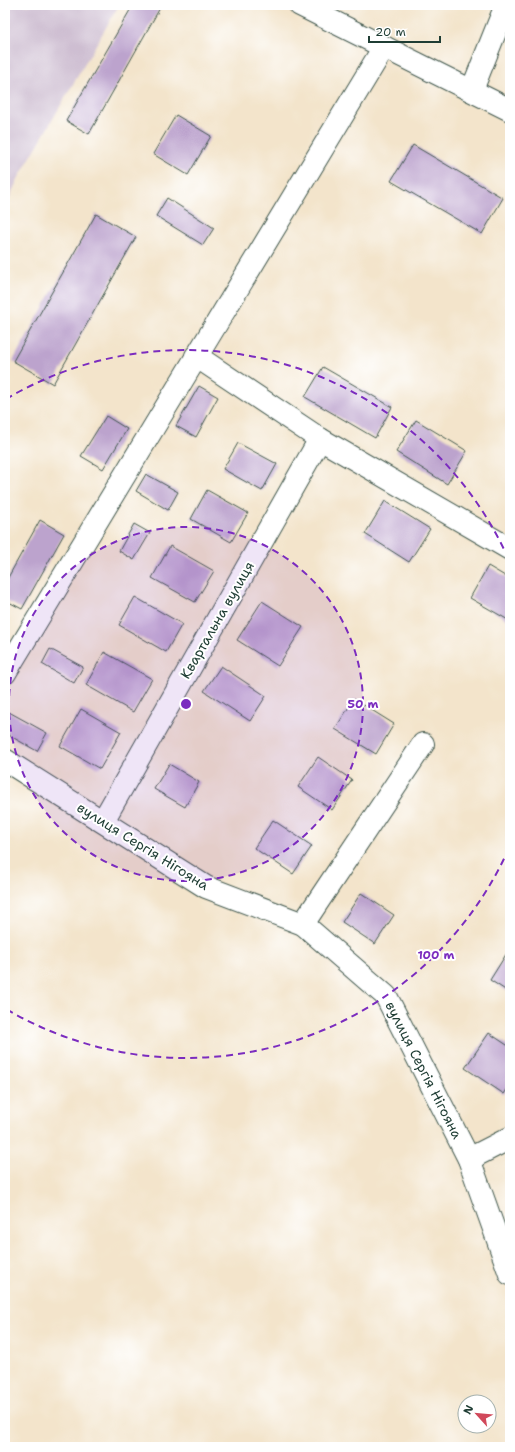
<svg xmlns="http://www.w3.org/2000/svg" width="515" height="1452" font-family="'Shantell Sans',sans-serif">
  <rect width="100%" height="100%" fill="#fff"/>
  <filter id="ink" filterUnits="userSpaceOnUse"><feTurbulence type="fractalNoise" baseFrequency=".025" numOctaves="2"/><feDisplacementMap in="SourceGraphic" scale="8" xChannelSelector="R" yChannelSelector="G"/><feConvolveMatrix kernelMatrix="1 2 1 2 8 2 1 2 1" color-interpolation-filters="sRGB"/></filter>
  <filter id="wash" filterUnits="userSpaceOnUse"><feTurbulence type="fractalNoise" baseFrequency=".012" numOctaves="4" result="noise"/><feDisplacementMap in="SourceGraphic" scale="16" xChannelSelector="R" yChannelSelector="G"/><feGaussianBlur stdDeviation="0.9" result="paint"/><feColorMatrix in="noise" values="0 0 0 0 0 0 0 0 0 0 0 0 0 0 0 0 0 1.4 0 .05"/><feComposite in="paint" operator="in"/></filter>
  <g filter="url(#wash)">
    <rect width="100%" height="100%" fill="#f3e4cb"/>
    <!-- industrial -->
    <polygon fill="#cebed1" points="5,5 119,5 18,179 5,208"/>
    <g id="blocks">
      <!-- building -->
      <g fill="#bca3cd">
        <polygon points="133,5 159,5 161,6 89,134 66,121"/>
        <polygon points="176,115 211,136 188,175 153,154"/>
        <polygon points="413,145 503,198 482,234 391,181"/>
        <polygon points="167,198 214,228 203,245 156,216"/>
        <polygon points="96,214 136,237 53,384 13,361"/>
        <polygon points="323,367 392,407 375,438 305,397"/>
        <polygon points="199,386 218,397 196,437 176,426"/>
        <polygon points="106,416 127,429 103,469 81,456"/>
        <polygon points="416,420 467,451 447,484 396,452"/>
        <polygon points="238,443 277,464 262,491 223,469"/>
        <polygon points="146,474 178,492 168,510 136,491"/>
        <polygon points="207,490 248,513 231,542 191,519"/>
        <polygon points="385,501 430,529 409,562 365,534"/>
        <polygon points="40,520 64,534 22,609 5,600 5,583"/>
        <polygon points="134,524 150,533 134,560 119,551"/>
        <polygon points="170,546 214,571 195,602 152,578"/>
        <polygon points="488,566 510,579 510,621 470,598"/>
        <polygon points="135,597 182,624 166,652 119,625"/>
        <polygon points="262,601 303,627 278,666 237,640"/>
        <polygon points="50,649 83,667 74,683 42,664"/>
        <polygon points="104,652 152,679 133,712 86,685"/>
        <polygon points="221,666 266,696 250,721 204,691"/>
        <polygon points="354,699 394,724 376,754 335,729"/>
        <polygon points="81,709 121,732 100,769 60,746"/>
        <polygon points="9,712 47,733 37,751 5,733 5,719"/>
        <polygon points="318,757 352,780 332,810 298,787"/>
        <polygon points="169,764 199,782 185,807 154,789"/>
        <polygon points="273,820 312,846 293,874 254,848"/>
        <polygon points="361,893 394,915 375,944 342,922"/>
        <polygon points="510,948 510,993 490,980"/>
        <polygon points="489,1033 510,1047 510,1085 504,1094 465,1068"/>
      </g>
    </g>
  </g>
  <g filter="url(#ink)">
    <use href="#blocks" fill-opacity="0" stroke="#3f564b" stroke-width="1"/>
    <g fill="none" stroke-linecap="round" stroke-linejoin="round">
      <defs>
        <g id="minor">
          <polyline points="300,5 510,110"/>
          <polyline points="472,90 506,5"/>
          <polyline points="196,356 320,439 510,549"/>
          <polyline points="5,673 384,47"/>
          <polyline points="5,760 206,887 303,924 386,996 469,1159 510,1274"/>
          <polyline points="103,821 320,439"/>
          <polyline points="303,924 423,744"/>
          <polyline points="469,1159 510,1138"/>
        </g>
      </defs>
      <!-- minor casing -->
      <use href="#minor" stroke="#3f564b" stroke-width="24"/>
      <!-- minor -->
      <use href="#minor" stroke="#fff" stroke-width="22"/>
    </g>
  </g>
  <!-- distance rings -->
  <circle cx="186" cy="704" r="177" fill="#7b2cbf" fill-opacity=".12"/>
  <g fill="none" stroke="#7b2cbf" stroke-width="2" stroke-dasharray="7 5">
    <circle cx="186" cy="704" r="177"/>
    <path d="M509 848A354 354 0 0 1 6 1009M6 399A354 354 0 0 1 509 560"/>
  </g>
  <g text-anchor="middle" stroke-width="4" stroke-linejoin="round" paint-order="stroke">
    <!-- street labels -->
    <g font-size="14" fill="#1f3d34" stroke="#fff">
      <text transform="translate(217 620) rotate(-60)" y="5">Квартальна вулиця</text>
      <text transform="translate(143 846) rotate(32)" y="5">вулиця Сергія Нігояна</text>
      <text transform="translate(424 1070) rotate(63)" y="5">вулиця Сергія Нігояна</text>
    </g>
  </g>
  <circle cx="186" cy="704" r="6" fill="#7b2cbf" stroke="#fff" stroke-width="2"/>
  <g font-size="12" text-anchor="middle" font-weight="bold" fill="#7b2cbf" stroke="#fff" stroke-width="4" stroke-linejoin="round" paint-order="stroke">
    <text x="363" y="708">50 m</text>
    <text x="436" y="959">100 m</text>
  </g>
  <!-- margin -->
  <rect width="515" height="1452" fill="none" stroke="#fff" stroke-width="20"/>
  <!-- north arrow -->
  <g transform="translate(477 1414) rotate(297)"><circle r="19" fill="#ffffff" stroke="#a5b1ae"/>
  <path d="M0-3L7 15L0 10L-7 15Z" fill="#d1495b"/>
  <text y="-6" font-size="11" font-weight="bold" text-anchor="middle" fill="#1f3d34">N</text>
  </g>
  <!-- scale -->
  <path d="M369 36v6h71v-6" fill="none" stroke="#1f3d34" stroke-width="2"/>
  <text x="375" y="36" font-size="12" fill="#1f3d34" stroke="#ffffff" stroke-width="3" paint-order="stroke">20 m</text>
</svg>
